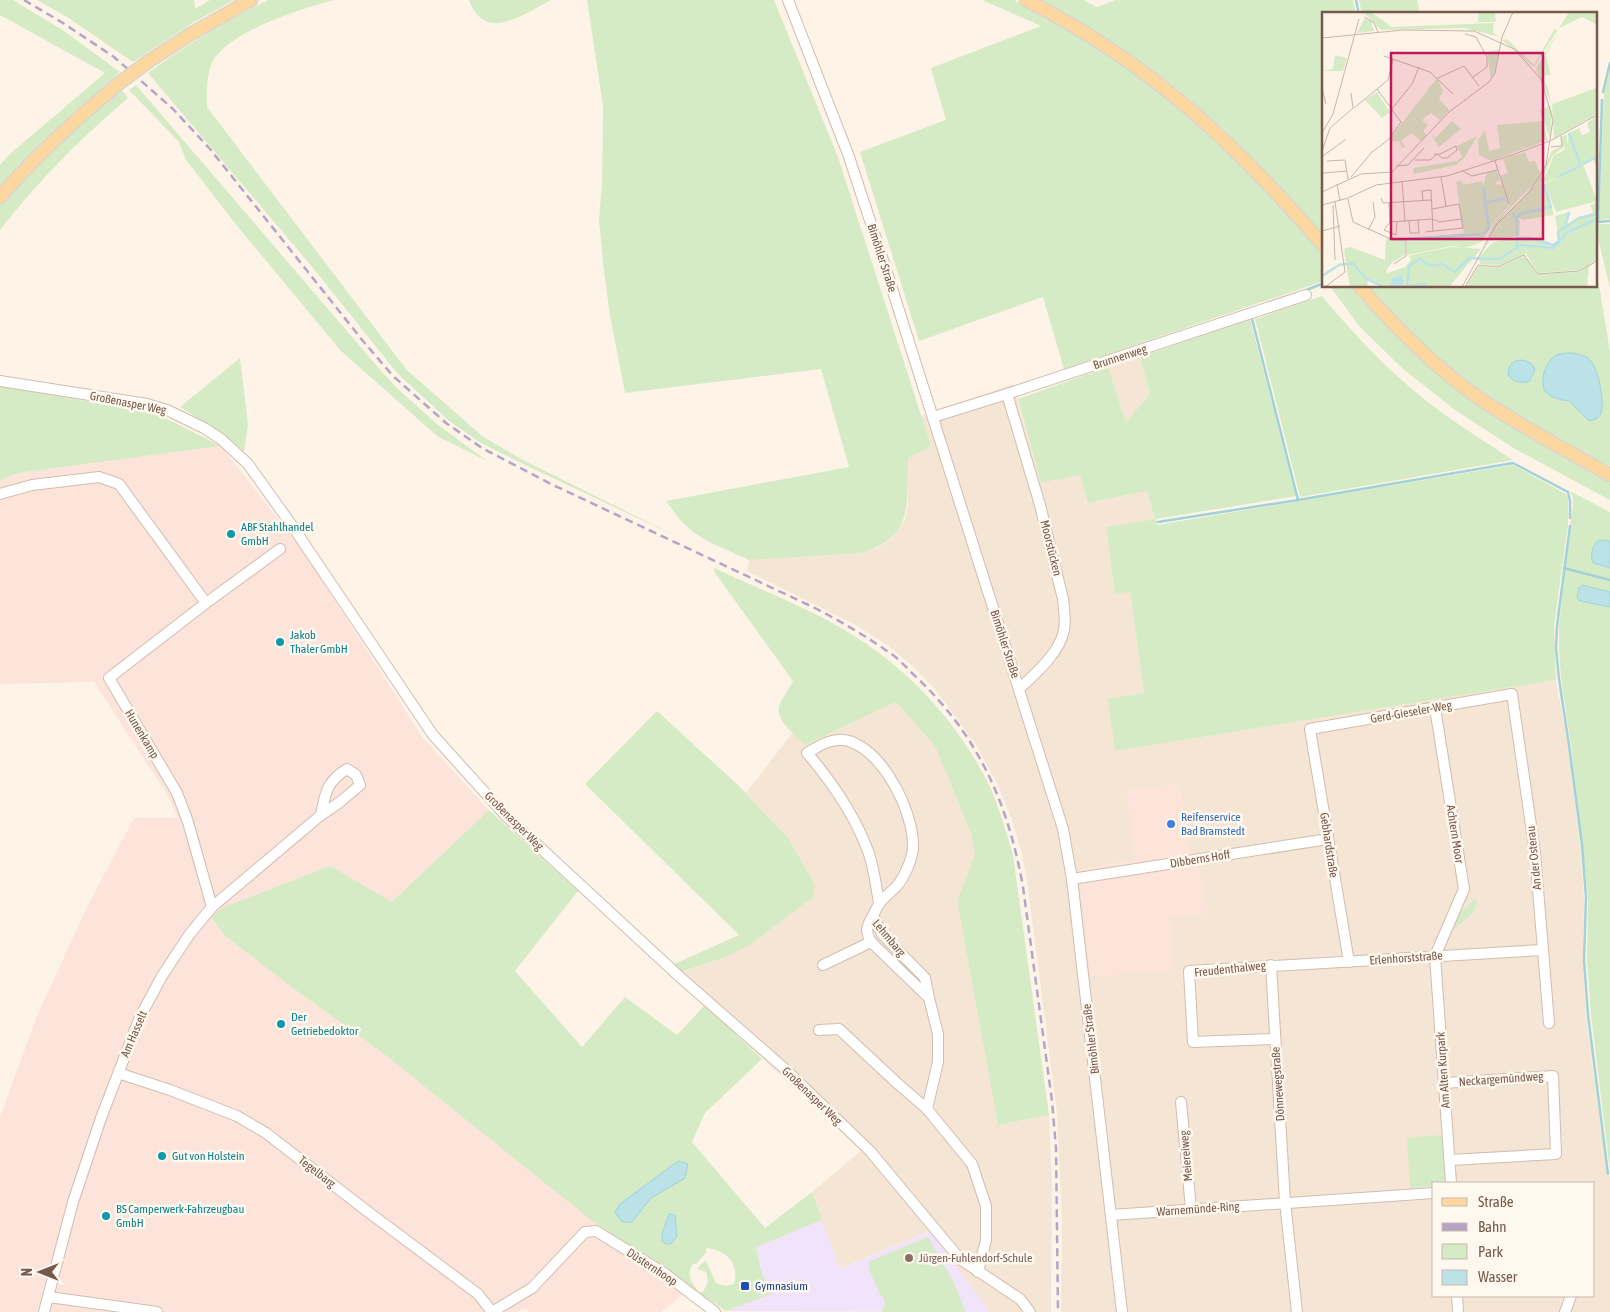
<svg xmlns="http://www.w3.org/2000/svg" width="1610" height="1312" font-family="'Asap Condensed',sans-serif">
  <rect width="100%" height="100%" fill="#fdf4e7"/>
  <!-- residential -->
  <g fill="#f5e5d5" fill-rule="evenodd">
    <polygon points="1140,357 1150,394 1126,422 1108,367"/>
    <path d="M1013,384L1041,483L1080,475L1089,503L1147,491L1155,519L1106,527L1115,594L1130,592L1144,693L1115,751L1556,680L1568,745L1580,845L1584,896L1583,961L1586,1016L1607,1176H1610V1312H1061L1062,1222L1057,1113L1027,880L1022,854L1012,820L998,785L976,745L952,712L933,687L909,663L887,645L854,624L747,571L749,560L862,553L878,548L891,539L905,520L908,505V458L931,446L921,416ZM1179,783L1192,869L1200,868L1168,917L1079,870L1135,860ZM1434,1183H1594V1296H1434Z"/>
    <polygon points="896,702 935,746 971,834 975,854 957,901 998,1125 1049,1115 1052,1185 1051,1312 990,1312 930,1231 839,1269 812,1192 861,1151 674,975 723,958 815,884 788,838 746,793 793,732 805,745"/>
  </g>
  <!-- commercial -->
  <g fill="#fde4db">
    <polygon points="221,446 301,548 423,738 489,810 392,903 330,866 211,917 225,936 290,986 388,1057 691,1288 661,1312 529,1312 525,1308 517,1312 0,1312 0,1117 37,1016 87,907 134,818 178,818 168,796 94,682 0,684 0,480 18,473"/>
    <polygon points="1179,783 1192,869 1200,868 1208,913 1169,917 1174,970 1091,977 1079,870 1135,860 1126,791"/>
  </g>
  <!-- education -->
  <polygon fill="#f1e3f9" points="822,1220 840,1269 931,1231 990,1312 726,1311 771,1294 761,1270 756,1247"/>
  <!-- green -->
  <g fill="#d5ebc5" fill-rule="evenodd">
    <polygon points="0,0 13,0 16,2 61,29 120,72 72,114 0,186 0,165 11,153 105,73 0,15"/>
    <polygon points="37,0 194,0 195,9 210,0 234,0 191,24 133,62 67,17"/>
    <path d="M268,0H334C301,9 225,32 211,65C206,79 207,93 207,107L406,369L482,436L521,459L686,541L519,462L481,443L449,421L397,373L313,268L148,73C185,45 227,21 268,0Z"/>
    <path d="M469,0H551C523,14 485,44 469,0Z"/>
    <path d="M587,0H774L838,157L931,446L908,458C907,504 914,537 862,553L749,560L709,542L693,532L681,521L666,501L849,467L821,369L625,393L610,316L604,272L599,220L602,183L603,106Z"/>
    <polygon points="982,0 1014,0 1046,16 1087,41 1133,71 1177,105 1258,181 1324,257 1324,281 1064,369 1043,297 919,341 860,152 946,120 931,68 1041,26"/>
    <path d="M1040,0H1083L1097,7L1116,0H1353L1356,14H1324V236C1281,188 1237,141 1188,98C1144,60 1091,27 1040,0Z"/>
    <polygon points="1359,0 1417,0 1420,14 1362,14"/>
    <polygon points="1610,69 1610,219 1599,220 1604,93"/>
    <polygon points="136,85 382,372 400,391 437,424 487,461 437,436 341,351 238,227 186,160 179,142 129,90"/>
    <path d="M122,90L128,98C80,139 39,180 0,230V205L61,141Z"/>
    <polygon points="1597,224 1610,224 1610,288 1599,242"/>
    <path d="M1596,266L1610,352V466C1546,433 1484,398 1430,350C1408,330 1388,308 1368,286H1596ZM1552,359L1584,418L1580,412L1568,401L1558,400L1548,395Z"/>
    <path d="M1330,286H1349C1374,314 1399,342 1427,365C1483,412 1547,448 1610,483V500L1515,449L1455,410L1403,369L1359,326Z"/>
    <path d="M1322,296C1351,331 1383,365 1418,394C1448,419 1481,439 1513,460L1300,497L1255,319Z"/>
    <polygon points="1250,319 1296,496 1156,519 1157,525 1513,465 1566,494 1568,497 1568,525 1554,626 1556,680 1115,751 1108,699 1144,693 1130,592 1115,594 1106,527 1155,519 1147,491 1088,503 1080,475 1041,483 1018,399 1108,367 1126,422 1150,394 1140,357"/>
    <polygon points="240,358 248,424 244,452 225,435 180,407"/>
    <polygon points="0,386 138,410 165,418 221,446 18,473 0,480"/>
    <polygon points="1570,491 1610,512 1610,541 1599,540 1593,563 1610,568 1610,592 1582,585 1580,601 1610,607 1610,1171 1591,1015 1587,961 1588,896 1571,745 1561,678 1559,650 1559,626 1573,503 1573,498"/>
    <path d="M714,568C759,589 806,607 848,632C910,670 958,722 990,787C1000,809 1006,832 1013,855L1049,1115L998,1125L957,901L975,854L971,834L935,746L896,702L805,745C796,736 775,720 779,706C782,698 789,689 793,681L715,573Z"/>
    <polygon points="657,711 739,786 788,838 815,884 813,897 749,945 723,958 681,972 672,965 739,935 585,784"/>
    <path d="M489,810L578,891L515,971L582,1047L625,997L677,1035L705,1005L762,1059L705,1113L692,1142L765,1228L812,1192L822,1220L756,1247L761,1270L771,1294L726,1311L591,1220L388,1057L290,986L225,936L211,917L222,908L330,866L392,902ZM688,1164L685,1178L651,1198ZM706,1248C726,1250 740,1263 734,1284L726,1286L716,1283L706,1261L700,1265L697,1269L706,1272L708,1282L703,1292H699C691,1283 686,1274 693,1264H696L706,1253Z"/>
    <polygon points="1475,899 1477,902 1473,913 1454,929 1449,927 1453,919"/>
    <polygon points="1442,1135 1445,1183 1434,1183 1434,1186 1410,1188 1407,1138"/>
    <polygon points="928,1237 953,1281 966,1312 882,1312 885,1302 883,1296 881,1297 868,1267 870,1266 868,1262"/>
  </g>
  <!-- water -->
  <g fill="#bbe2e7" stroke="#a1d2d9">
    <path d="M1572,353C1578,354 1585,355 1590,360C1598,367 1605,402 1601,413C1599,419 1594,420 1589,421L1569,401C1560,400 1548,398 1544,389C1540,377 1547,358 1559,354C1563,353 1568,353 1572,353Z"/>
    <path d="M1520,360C1528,361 1532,362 1535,370L1529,382C1521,383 1513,382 1508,375C1509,366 1510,362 1520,360Z"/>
    <path d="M1599,540L1610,541V568L1593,563C1590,555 1592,545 1599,540Z"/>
    <polygon points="1582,585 1610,592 1610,607 1580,601 1577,597 1579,588"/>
    <polygon points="678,1161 688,1164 685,1178 651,1198 632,1222 622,1222 615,1212 620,1204"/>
    <polygon points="669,1214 675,1215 677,1236 671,1244 666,1244 662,1241 662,1234"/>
  </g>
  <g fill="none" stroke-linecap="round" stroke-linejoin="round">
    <!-- stream -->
    <g stroke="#a1d2d9" stroke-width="2.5">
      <polyline points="1356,0 1359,14"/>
      <polyline points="1603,92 1610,63"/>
      <polyline points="1602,100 1598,222 1610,221"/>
      <polyline points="1304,291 1324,283"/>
      <polyline points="1252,319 1298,500"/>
      <polyline points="1158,522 1298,500 1513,463 1568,492 1570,501 1570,518"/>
      <polyline points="1570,526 1557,626 1556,648 1559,679 1569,745 1582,845 1586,897 1584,960 1588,1015 1608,1174"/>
      <polyline points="1564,568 1610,580"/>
    </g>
    <defs>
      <g id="minor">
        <polyline points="788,0 848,154 884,263 1063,829 1072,879 1122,1312"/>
        <polyline points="0,381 147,404 167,410 204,428 221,439 248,464 293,527 433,735 506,816 681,978 785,1069 870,1151 960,1259 1020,1299 1030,1312"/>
        <path d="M1007,394L1040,505L1063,599C1064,609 1066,620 1064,630C1060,653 1035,674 1019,689"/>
        <polyline points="933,417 1007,394 1306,295"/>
        <polyline points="0,494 32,485 99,477 119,484 206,603"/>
        <polyline points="1435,708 1464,889 1435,956 1451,1183"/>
        <polyline points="1072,879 1328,839"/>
        <polyline points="212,907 188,822 177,793 109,678 206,603 280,549"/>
        <path d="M873,916C875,912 877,906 880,903C884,897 891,892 896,887C904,878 912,860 913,848C914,813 885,753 849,741C834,736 819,746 807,753C832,782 854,814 868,851C874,867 876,886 879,903"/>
        <polyline points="1349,962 1310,729 1512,694 1535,853 1549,1023"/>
        <polyline points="823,965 871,942"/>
        <polyline points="1271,965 1285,1202 1297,1312"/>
        <polyline points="819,1030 839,1029 897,1083 927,1109 972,1164 986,1206 986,1240 978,1272"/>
        <polyline points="1275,1039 1193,1042 1189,971 1542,950"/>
        <polyline points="118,1073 170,1090 237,1116 266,1133 363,1208 478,1294 492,1312"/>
        <polyline points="1444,1083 1553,1076 1556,1154 1450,1160"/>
        <polyline points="1181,1102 1191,1209"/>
        <path d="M927,1109L938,1062V1034L929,998L925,978L882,934L873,916C866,927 865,931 871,942L929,998"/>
        <polyline points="1111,1215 1434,1193"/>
        <polyline points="1457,1296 1458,1312"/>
        <polyline points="49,1297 157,1312"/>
        <path d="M44,1312L73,1202L101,1118L140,1017L162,976L189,935L212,907L321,815C325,793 327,781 347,769L356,775L360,785L340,802L321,815"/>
        <polyline points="492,1312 532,1288 585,1232 596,1231 664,1273 715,1312"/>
        <polyline points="1565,1312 1571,1296"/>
      </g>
      <g id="major">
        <path d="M1026,0C1149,62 1235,143 1324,246"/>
        <polyline points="149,61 189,35 251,0"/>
        <path d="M0,197C36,155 76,119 118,84"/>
        <path d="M1359,286C1395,327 1434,367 1479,398C1520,426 1566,450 1610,475"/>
      </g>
    </defs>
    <!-- minor casing -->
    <use href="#minor" stroke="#d1bdaf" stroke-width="12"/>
    <!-- major casing -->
    <use href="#major" stroke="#dcd4d0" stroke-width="15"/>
    <!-- minor -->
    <use href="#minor" stroke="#fff" stroke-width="10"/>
    <!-- major -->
    <use href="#major" stroke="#fcd79f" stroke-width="12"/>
    <!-- rail -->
    <path stroke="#b6a4c7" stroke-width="2.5" stroke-dasharray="8 5" stroke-linecap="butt" d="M24,0L63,23L114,57L173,109L210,149L363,341L393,376L446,423L482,448L551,484L815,608C840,621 864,635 887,651C897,657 905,666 913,674C977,733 1008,802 1023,887L1052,1101L1056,1148L1058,1312"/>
    <defs>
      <polyline id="major-bridge" points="118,84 149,61"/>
    </defs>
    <!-- major-bridge casing -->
    <use href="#major-bridge" stroke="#dcd4d0" stroke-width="15" stroke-linecap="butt"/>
    <!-- major-bridge -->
    <use href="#major-bridge" stroke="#fcd79f" stroke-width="12"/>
  </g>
  <!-- markers -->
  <g fill="#0f9aa8" stroke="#fff8ee" stroke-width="2">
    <circle cx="231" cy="534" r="5"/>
    <circle cx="280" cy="642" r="5"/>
    <circle cx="281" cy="1024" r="5"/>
    <circle cx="162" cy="1156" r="5"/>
    <circle cx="106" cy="1216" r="5"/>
  </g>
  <circle fill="#3f7fe0" stroke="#fff8ee" stroke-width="2" cx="1171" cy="824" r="5"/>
  <circle fill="#8d6e63" stroke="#fff8ee" stroke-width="2" cx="909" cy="1258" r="5"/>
  <rect fill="#1a4fb4" stroke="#fff8ee" stroke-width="2" x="740" y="1281" width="10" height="10" rx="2.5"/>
  <g text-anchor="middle" stroke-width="5" stroke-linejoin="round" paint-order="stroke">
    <!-- street labels -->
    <g font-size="12" fill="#77594b" stroke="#fff8ee">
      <text transform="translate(882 258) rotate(72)" y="4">Bimöhler Straße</text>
      <text transform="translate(1120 357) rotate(-18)" y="4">Brunnenweg</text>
      <text transform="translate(128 403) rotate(11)" y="4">Großenasper Weg</text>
      <text transform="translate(1051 548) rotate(76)" y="4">Moorstücken</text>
      <text transform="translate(1005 644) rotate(72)" y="4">Bimöhler Straße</text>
      <text transform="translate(1411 712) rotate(-10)" y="4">Gerd-Gieseler-Weg</text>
      <text transform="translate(142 734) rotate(59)" y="4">Hunenkamp</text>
      <text transform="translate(514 821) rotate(45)" y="4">Großenasper Weg</text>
      <text transform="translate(1455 834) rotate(81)" y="4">Achtern Moor</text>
      <text transform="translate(1329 845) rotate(81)" y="4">Gebhardstraße</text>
      <text transform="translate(1534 858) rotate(-96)" y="4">An der Osterau</text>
      <text transform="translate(1200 859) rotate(-9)" y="4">Dibberns Hoff</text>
      <text transform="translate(889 938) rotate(50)" y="4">Lehmbarg</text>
      <text transform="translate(1406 958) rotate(-4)" y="4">Erlenhorststraße</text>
      <text transform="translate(1230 969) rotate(-6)" y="4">Freudenthalweg</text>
      <text transform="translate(134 1034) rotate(-67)" y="4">Am Hasselt</text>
      <text transform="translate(1091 1039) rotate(-97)" y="4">Bimöhler Straße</text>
      <text transform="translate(1443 1070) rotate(-94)" y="4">Am Alten Kurpark</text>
      <text transform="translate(1501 1079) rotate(-4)" y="4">Neckargemündweg</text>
      <text transform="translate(1278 1084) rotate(-94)" y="4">Dönnewegstraße</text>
      <text transform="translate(812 1096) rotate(44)" y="4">Großenasper Weg</text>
      <text transform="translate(1186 1156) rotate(-95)" y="4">Meiereiweg</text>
      <text transform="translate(317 1172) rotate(38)" y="4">Tegelbarg</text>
      <text transform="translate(1198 1209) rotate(-4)" y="4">Warnemünde-Ring</text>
      <text transform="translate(652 1267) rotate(33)" y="4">Düsternhoop</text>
    </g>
    <!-- culture labels -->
    <g font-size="12" fill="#0d838f" stroke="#fff8ee" text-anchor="start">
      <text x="241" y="531">ABF Stahlhandel<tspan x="241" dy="14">GmbH</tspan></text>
      <text x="290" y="639">Jakob<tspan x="290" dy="14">Thaler GmbH</tspan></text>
      <text x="291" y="1021">Der<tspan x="291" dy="14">Getriebedoktor</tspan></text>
      <text x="172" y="1160">Gut von Holstein</text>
      <text x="116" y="1213">BS Camperwerk-Fahrzeugbau<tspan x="116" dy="14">GmbH</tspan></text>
    </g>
    <!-- shop labels -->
    <g font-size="12" fill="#366cbe" stroke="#fff8ee" text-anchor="start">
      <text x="1181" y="821">Reifenservice<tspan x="1181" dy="14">Bad Bramstedt</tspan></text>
    </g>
    <!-- education labels -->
    <g font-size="12" fill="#785e54" stroke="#fff8ee" text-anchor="start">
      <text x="919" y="1262">Jürgen-Fuhlendorf-Schule</text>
    </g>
    <!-- transit labels -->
    <g font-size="12" fill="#164399" stroke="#fff8ee" text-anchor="start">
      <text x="755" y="1290">Gymnasium</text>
    </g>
  </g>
  <!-- overview -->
  <g transform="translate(1322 12)">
    <rect width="275" height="275" fill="#fdf4e7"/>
    <path d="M41,0H49L70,15L172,11L171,21L179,25L142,16L59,18ZM157,0H173L174,10H156ZM247,0H275V13L260,5L237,16ZM42,7L49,9L52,19L35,21ZM236,17L212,55L180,28L185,27L212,53L232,18ZM237,17L224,43L229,63L220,64L226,76L229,91L214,57ZM177,37L173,57L169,67L165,41ZM13,43L25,46L21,59H0L11,57ZM115,66L121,79L117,87L127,98L118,108L109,101L100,108L106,113L101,119L105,123L99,129L89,121L79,129L83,135L80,136L77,129L71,130L69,125ZM274,76L275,102L232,126L230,92ZM55,80L68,100L60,106L43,88ZM228,93L230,100L228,127L218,99ZM275,104V157L271,147L261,152L275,189L234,200L223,172L236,165L223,171L222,167L232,143L241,139L244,134L231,143L220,168L232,203L200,208L189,199L198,209L197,224L168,229L162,237L179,208L213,173L230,139L240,134V125L245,122V133L247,121L257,116L260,123L268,120L265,111ZM130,109L139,117L117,135L108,120L113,126ZM221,109L226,128L169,149L157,143L156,128L163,118L167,139L178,136L175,113ZM155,124L143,145L134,153L92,162L91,156L135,149L140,145L135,134ZM203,140L207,150L213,149L218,161L226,144L212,172L184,200L160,236L173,209L188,194L178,164L186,161L181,147ZM175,159L178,169L172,171L180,173L187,194L173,208L160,230L143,236L130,234L85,243V227L142,221L134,170L140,169L141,173L160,169L161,174L165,161ZM275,190V207L246,219L245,222L275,208V248L258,258L216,261L204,242L176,254L158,252L157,246L163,248L177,247L202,233L230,237L234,236L245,223L234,235L202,232L177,246L157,245L171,230L193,226H210L231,233L237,227L233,204L247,200L243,213L271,200L268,193ZM64,226L84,228L83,243L71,250L64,258L66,261L83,255L89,248L87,244L98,241L130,235L159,237L127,275H78L80,262L70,266L69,275H56L57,271L43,265L33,252L24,251L22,237L28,235L63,248ZM203,244L215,262L257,260L267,254L265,275H144L156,254L176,256ZM24,252H31L39,260L46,268L45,275H28Z" fill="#d5ebc5"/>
    <path d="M80,262L82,271L78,275H68L70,266Z" fill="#bbe2e7"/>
    <path fill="none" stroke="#bbe2e7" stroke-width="2.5" d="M247,121L258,152M261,152L275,145M236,165L260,153M161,175L167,216L161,222M163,191L183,186M190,200L195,207L198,202L229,195L222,172M195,208V224M243,216L247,200M210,226L231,233L237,229L236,220L257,206L275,202M85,227L160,222M195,235V226H209M0,264L17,253L31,251L43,266L62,275M88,274L102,272L105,275M85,275L87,254L98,247L108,254L120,252L133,260L147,246L177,247L199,233L232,236L246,220L275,207"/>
    <path fill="none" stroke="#c7b6a9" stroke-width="1" d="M42,5L52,11L56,20M143,22L154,25L165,45V55L151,65M0,26L81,18L152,19L192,37L219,67L231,108L224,153L208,179L175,212L140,275M62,44L108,60L131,82L127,78M116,66L142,54L157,74M0,76L4,92M32,96L66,68L71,47M69,98L90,72L97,55M0,121L11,102L37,7M229,135L240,134L239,124M0,139L8,116L31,96L29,81M115,142L120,146H125L135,138L134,134L116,143M1,144L24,127M93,148H108L115,142H112M5,149L23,148L26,167M173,149L187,192M74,154L86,153L102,136M141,159L150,164L175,158M1,161L25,159M29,165L50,140L66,128L79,110L55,77M119,165L124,194M15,172L18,189M0,180L39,162L70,160L127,100L167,70L173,61L180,25L191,0M59,186L61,191L109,188M26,187L31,210L71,228H84V244L72,252M101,188L100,179L109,178L111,219M67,191L68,210M0,193L26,186L54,173L125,164L190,143L228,129L275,103M11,193L13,248M83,209L110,207L118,210L139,207M87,209L88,221H97L96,208M68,210L83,209L80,169M68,210L62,218L74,223L75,209M46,218L53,205L51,190M0,219L18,214M103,220L141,216L137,192L110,197M3,275L23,260L13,190M143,275L156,253L176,255L202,243L216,262L257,259L275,249"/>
    <path fill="#c2185b" fill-opacity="0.15" stroke="#c2185b" stroke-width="2.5" d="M69,41H221V227H69Z"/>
    <rect width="275" height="275" fill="none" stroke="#77594b" stroke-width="2.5"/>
  </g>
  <!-- legend -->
  <rect x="1432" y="1182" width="162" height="115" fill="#fff8ee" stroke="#c9b8ad"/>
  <rect x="1442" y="1198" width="25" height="8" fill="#fcd79f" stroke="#c9b8ad"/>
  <text x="1478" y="1207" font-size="15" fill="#77594b">Straße</text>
  <rect x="1442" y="1223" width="25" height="8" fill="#b6a4c7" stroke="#c9b8ad"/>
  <text x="1478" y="1232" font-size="15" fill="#77594b">Bahn</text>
  <rect x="1442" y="1244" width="25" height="15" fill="#d5ebc5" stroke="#c9b8ad"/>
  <text x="1478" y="1257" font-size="15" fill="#77594b">Park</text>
  <rect x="1442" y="1270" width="25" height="15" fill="#bbe2e7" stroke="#c9b8ad"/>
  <text x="1478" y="1282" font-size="15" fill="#77594b">Wasser</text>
  <!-- north arrow -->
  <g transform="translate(40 1272) rotate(270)" stroke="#fff8ee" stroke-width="4" paint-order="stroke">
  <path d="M0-4L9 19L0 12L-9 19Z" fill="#77594b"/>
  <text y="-8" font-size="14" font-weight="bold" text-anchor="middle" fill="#77594b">N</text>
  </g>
</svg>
